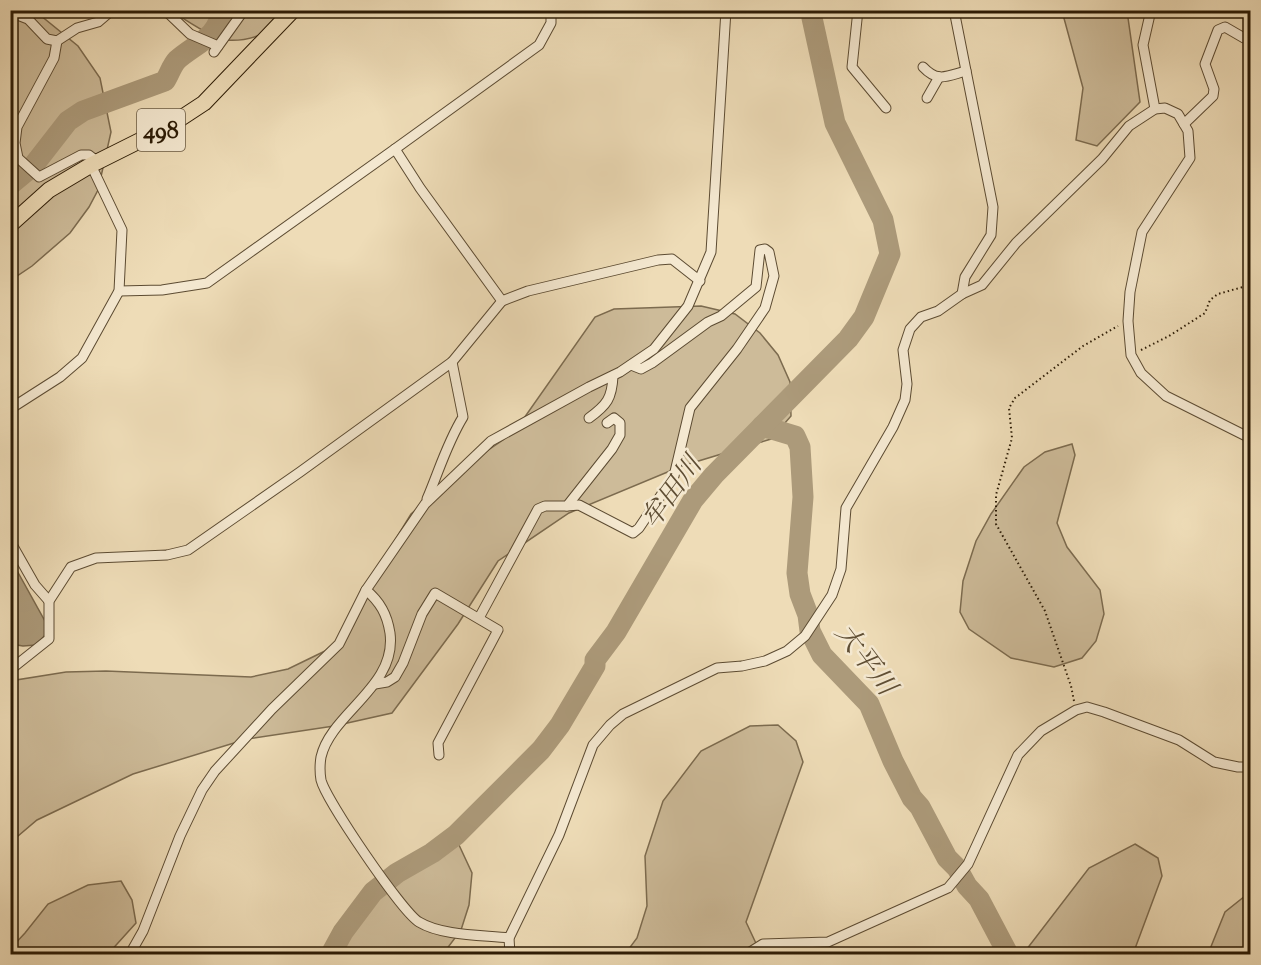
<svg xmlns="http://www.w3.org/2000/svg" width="1261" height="965" font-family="'Sorts Mill Goudy','Noto Serif JP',serif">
  <rect width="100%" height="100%" fill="#eedcb7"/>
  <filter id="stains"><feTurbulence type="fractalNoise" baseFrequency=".00333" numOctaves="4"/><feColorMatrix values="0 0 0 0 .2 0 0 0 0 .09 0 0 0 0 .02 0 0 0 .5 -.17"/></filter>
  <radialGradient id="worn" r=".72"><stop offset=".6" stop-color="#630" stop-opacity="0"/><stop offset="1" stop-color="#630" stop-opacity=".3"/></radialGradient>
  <!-- green -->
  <g fill="#cdbb99" stroke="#7c6b4f" stroke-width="1.5">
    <polygon points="11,11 35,11 78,46 100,78 111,132 98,190 89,207 70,233 32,266 11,280"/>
    <path d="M172,11H305C283,25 255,43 226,40C212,38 184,19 172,11Z"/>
    <polygon points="1062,11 1127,11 1140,102 1097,146 1076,140 1083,88"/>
    <polygon points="701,306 735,314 760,333 778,355 790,382 791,416 771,439 682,466 569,513 498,561 458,624 392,713 334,726 247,739 133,774 37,820 11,842 10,681 66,672 106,671 251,677 288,669 325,651 353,626 395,540 411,514 475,459 503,440 522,421 595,317 614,309"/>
    <polygon points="1072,444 1075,455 1057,523 1067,547 1100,590 1104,614 1096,641 1082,658 1054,667 1011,658 969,629 960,612 963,581 976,541 991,514 1024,467 1045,452"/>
    <polygon points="778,725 796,741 803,762 746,922 761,954 625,954 637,938 647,906 645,856 663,801 701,751 750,726"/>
    <polygon points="1135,844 1158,858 1162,876 1133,954 1023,954 1089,868"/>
    <polygon points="459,845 472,873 469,905 461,930 443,954 317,954 344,931 367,904 384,877 428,852 444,846"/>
    <polygon points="121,881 132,900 136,923 108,954 11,954 11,948 25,933 48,904 88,885"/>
    <polygon points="1250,892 1250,954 1208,954 1225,912"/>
  </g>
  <!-- water -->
  <polygon fill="#ac9a7a" stroke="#79674b" stroke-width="1.5" points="10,558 46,623 46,634 36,645 23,646 11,644"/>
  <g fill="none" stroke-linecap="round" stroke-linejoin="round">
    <!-- river -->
    <g stroke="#ac9a7a" stroke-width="21">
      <path d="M10,185L33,166L68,121L83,111L165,81C169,75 172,65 177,60C193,45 220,37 221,10"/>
      <polyline points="762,426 795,436 800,447 803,497 797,573 800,594 808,615 810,631 822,655 869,704 893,761 912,798 920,807 947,858 957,868 967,886 979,899 1008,954"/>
      <polyline points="331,954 343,932 373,892 397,873 432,853 456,835 541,750 560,725 595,666 595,660 616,632 693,500 714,475 848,339 864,317 890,254 883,220 835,123 812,18 812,10"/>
    </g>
    <defs>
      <g id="minor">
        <polyline points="165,10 190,34 218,46"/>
        <polyline points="858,10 852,67 886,108"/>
        <polyline points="954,10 993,207 991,235 965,277 962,294"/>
        <polyline points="1151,10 1143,45 1155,109"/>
        <polyline points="10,12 28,19 47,39 57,41 77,28 98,22 112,10"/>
        <polyline points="57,41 54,58 17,127 15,143 18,158 39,177 81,155 89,155 98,162"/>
        <polyline points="214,52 244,10"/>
        <path d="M923,67C938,83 947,76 966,71"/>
        <polyline points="927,98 939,77"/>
        <polyline points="1184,124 1213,96 1214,89 1205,64 1218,30 1225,27 1244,38 1250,37"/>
        <polyline points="119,291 162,290 207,283 395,149"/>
        <polyline points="502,301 420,188 395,149 539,45 551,23 551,10"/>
        <polyline points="10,409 60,377 82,358 119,291 122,230 91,165"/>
        <path d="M589,418C607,405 612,398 613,376"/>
        <path d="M427,499C439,471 447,443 463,417L452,362"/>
        <polyline points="567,506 579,505 633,533 639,528 674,476 690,408 737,349 765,308 774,276 769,252 765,249 760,250 756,287 721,316 708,322 652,363 641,369 631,365"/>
        <polyline points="10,541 35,585 49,601"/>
        <path d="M366,590C380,602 387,614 390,633C397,687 331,713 321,757C320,763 320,774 321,780C326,800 402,912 419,922C442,936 483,935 509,938"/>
        <polyline points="479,618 538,509 545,506 567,506 612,449 620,435 620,423 614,418 607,423"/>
        <polyline points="10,670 49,639 49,601 71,567 96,558 167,555 188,550 300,472 452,362 502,301 528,291 658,260 672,259 700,281"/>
        <polyline points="375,684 387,682 395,677 403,663 422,614 435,593 498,630 438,743 439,755"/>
        <polyline points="130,954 143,931 180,836 202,790 215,771 272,709 339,644 366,590 425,504 491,441 589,387 620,372 654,349 688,306 711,252 726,10"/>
        <polyline points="510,954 509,938 559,835 593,745 610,725 623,714 717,668 742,666 765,661 787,651 805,636 832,595 841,569 846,508 893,427 905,400 907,384 903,350 910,329 921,317 938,311 962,294 982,285 1016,243 1102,159 1129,126 1155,109 1165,108 1178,114 1188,131 1190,158 1142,232 1130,292 1128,321 1131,355 1141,373 1166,396 1250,438"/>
        <polyline points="747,954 763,944 828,942 948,888 968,864 1018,755 1041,731 1076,710 1087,707 1104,712 1179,740 1214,762 1238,767 1250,767"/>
      </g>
      <polyline id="trunk" points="10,225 49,190 91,165 169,126 204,103 293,10"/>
    </defs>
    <!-- minor casing -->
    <use href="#minor" stroke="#5c4b32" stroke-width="11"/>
    <!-- trunk casing -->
    <use href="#trunk" stroke="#2c1b05" stroke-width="17"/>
    <!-- path -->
    <g stroke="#2c1b05" stroke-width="2" stroke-dasharray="1.5 3" stroke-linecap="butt">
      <polyline points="1141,350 1169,336 1205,313 1210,300 1218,294 1250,285"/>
      <polyline points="1074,701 1071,686 1045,611 996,524 996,495 1012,438 1009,408 1015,398 1083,346 1118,326"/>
    </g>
    <!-- minor -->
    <use href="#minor" stroke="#f4e8d0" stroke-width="9"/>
    <!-- trunk -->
    <use href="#trunk" stroke="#eedcb7" stroke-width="15"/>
  </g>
  <g text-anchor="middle" stroke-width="5" stroke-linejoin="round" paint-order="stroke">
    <!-- shield labels -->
    <rect fill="#f4e8d0" stroke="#685842" stroke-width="1.5" x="137" y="109" width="48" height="42" rx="4.5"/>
    <g font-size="24" font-weight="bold" fill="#2c1b05">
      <text x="161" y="138">498</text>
    </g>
    <!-- water labels -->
    <g font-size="27" font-style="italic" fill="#5f4e34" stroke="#f4e8d0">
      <text transform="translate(671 492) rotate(-54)" y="9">牟田川</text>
      <text transform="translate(866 659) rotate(53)" y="9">大平川</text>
    </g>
  </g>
  <!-- margin -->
  <rect width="1261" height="965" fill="none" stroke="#eedcb7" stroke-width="36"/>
  <rect x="12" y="12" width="1237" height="941" fill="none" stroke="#2c1b05" stroke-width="3"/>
  <rect x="18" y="18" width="1225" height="929" fill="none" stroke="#2c1b05" stroke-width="1.5"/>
  <rect width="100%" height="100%" filter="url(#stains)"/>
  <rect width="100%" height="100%" fill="url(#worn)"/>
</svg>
